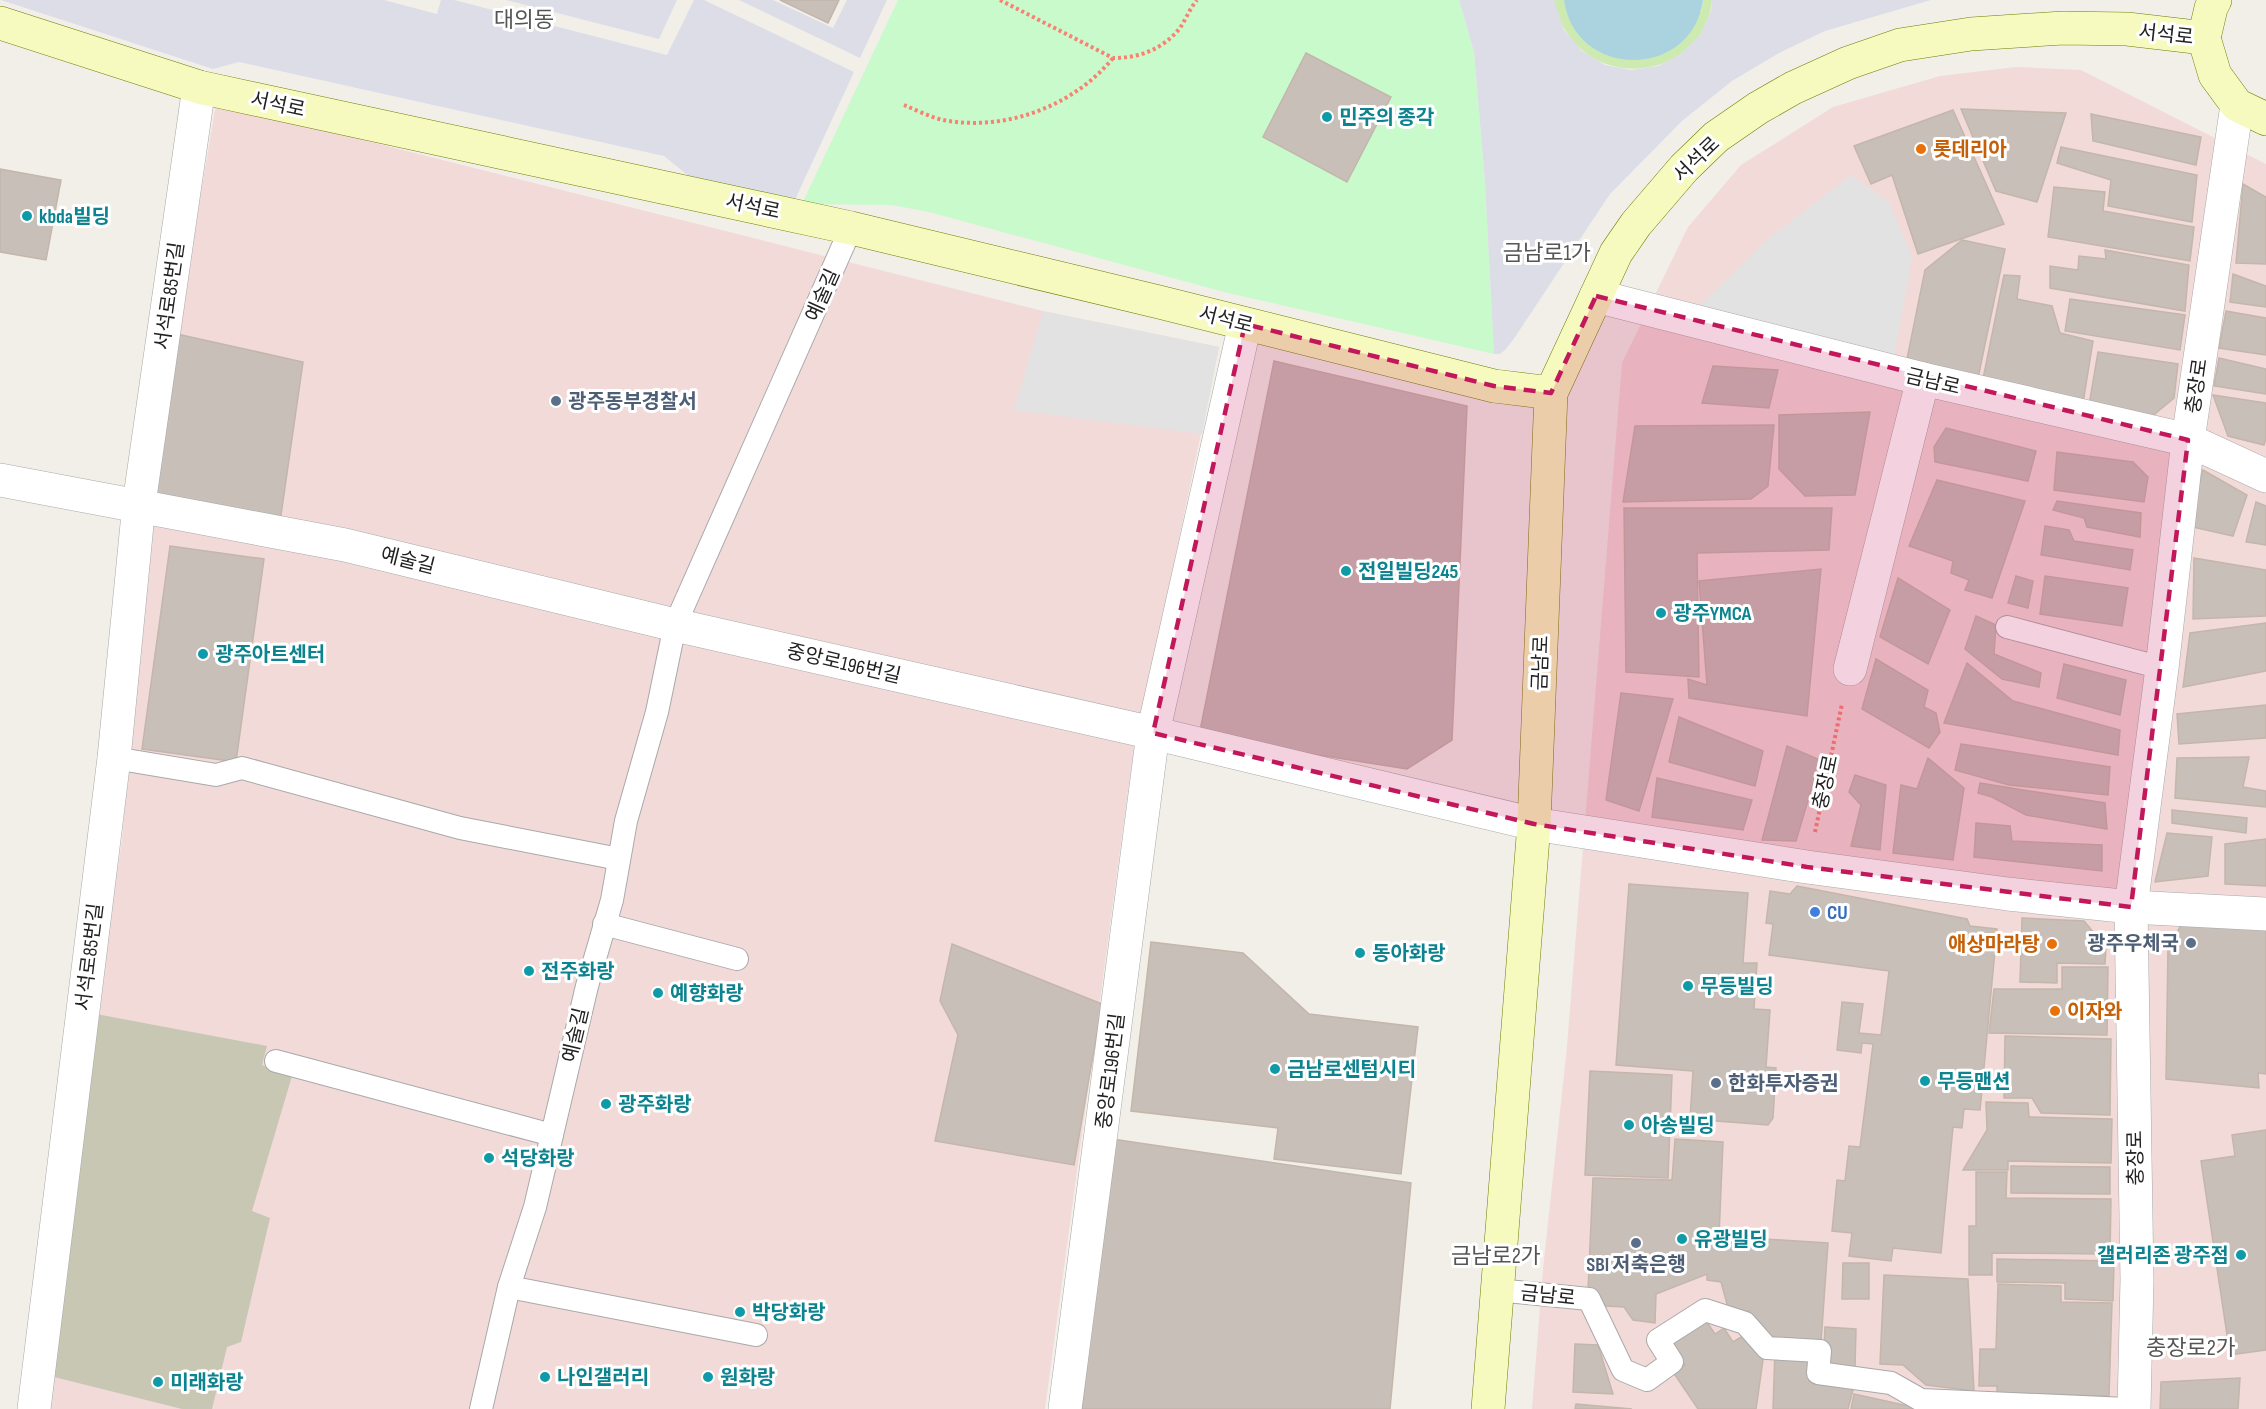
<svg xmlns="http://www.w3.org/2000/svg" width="2266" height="1409" font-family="'Sofia Sans Condensed','Noto Sans KR',sans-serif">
  <rect width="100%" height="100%" fill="#f2efe9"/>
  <!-- commercial -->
  <g fill="#f2dad9">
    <polygon points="2016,67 2081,70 2266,164 2266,1409 1532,1409 1543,1269 1567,1046 1622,363 1688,227 1741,165 1833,107 1940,76"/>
    <polygon points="216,103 1043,311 1219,347 1131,769 1045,1409 47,1409 96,1014 122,840 150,499"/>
  </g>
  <!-- construction -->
  <polygon fill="#c7c7b4" points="96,1014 267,1046 262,1065 292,1076 252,1211 270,1218 241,1342 227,1347 212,1409 182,1409 50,1376"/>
  <!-- grass -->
  <path fill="#cdebb0" d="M1554,0H1564L1573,25L1701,12L1703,0H1712C1706,69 1616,92 1573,41C1564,30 1555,15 1554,0Z"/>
  <!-- park -->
  <polygon fill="#c8facc" points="898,0 1459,0 1474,52 1485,182 1494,354 1224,292 929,212 892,205 802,204"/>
  <!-- parking -->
  <g fill="#e2e2e2">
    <polygon points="1851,175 1889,202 1912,257 1894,357 1695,310 1769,238"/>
    <polygon points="1043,311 1219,347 1202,434 1014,410"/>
  </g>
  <!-- plaza -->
  <g fill="#dddde8">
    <polygon points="1,0 384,0 437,14 441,0 454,0 667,55 694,0 704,0 854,72 793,204 690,177 664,156 239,62 213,69"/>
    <polygon points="506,0 677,0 659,39"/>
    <polygon points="739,0 773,0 833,28 847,0 887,0 860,58"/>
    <polygon points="1459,0 1554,0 1564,30 1582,51 1605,65 1631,70 1658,66 1681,54 1700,35 1711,11 1712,0 1931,0 1825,31 1779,53 1732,81 1682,121 1610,194 1513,340 1505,350 1500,354 1494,354 1485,182 1474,52"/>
  </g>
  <!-- water -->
  <path fill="#aad3df" d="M1564,0H1703C1692,80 1575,80 1564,0Z"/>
  <!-- building -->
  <g fill="#c7bfb8" stroke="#c4b6ab" stroke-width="1.5">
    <polygon points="780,0 839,0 828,23"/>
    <polygon points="1306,53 1391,97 1347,182 1263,137"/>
    <polygon points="1961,109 2066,113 2037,202 1996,191"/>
    <polygon points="1953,110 2004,224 1918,254 1892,175 1871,184 1854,146"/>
    <polygon points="2091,114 2201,137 2196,165 2093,141"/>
    <polygon points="2061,147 2197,175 2192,222 2108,206 2111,180 2057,163"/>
    <polygon points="0,169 61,180 46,260 0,252"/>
    <polygon points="2243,184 2266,197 2266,264 2236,263"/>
    <polygon points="2054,187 2105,192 2103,211 2194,227 2190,261 2048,237"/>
    <polygon points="1962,240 2005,249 1978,378 1907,359 1925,270"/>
    <polygon points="2105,250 2189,265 2185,311 2050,288 2050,266 2078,270 2079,256 2106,259"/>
    <polygon points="2233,274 2266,286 2266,307 2230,302"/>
    <polygon points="2004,275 2020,276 2017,299 2052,306 2060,333 2093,341 2083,403 1983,379"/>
    <polygon points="2070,299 2185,315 2180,350 2065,331"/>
    <polygon points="2226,311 2266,318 2266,355 2219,348"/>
    <polygon points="177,334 303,362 280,522 150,499"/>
    <polygon points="2098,352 2178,364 2174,398 2150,418 2089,405"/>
    <polygon points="2219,358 2266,369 2266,394 2214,386"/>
    <polygon points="1274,361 1467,406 1452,740 1407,769 1199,736"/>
    <polygon points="1713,366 1778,370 1769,408 1702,403"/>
    <polygon points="2213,395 2266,403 2266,438 2264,445 2228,436"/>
    <polygon points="1870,412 1855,495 1805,496 1779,469 1779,415"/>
    <polygon points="1774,425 1768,486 1751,499 1623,502 1635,426"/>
    <polygon points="1946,428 2036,451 2028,481 1935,462 1934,447"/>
    <polygon points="2057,452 2133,462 2148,477 2144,502 2054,490"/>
    <polygon points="2203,470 2247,495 2233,536 2188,526"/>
    <polygon points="1937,480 2025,501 1992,598 1965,590 1969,580 1951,573 1953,561 1909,546"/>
    <polygon points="2057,501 2141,513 2140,537 2087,527 2084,518 2053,510"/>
    <polygon points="2256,502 2266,506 2266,545 2246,542"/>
    <polygon points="1624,508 1832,508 1829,550 1697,553 1699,677 1626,672"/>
    <polygon points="2045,526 2069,530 2074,541 2133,550 2130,570 2041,555"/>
    <polygon points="170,546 264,559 236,762 142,749"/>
    <polygon points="2194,558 2266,570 2266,616 2193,619"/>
    <polygon points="1821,569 1807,716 1689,698 1688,679 1707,685 1699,581"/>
    <polygon points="2016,576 2033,581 2028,608 2008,603"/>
    <polygon points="2045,576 2128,588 2122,626 2040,614"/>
    <polygon points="1898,578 1950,610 1928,664 1880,637"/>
    <polygon points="1976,616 1996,625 1994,654 2041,673 2039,687 2002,679 1965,649"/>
    <polygon points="2266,623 2266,671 2183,687 2190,633"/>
    <polygon points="1876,659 1928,690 1924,707 1936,713 1940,732 1929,748 1862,709"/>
    <polygon points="1967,663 2013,701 2120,730 2118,755 1944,723"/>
    <polygon points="2064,664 2126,680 2120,715 2057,698"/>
    <polygon points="1621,693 1673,699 1639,811 1606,800"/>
    <polygon points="2266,705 2266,738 2179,744 2177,714"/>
    <polygon points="1679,717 1763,751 1755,786 1669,762"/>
    <polygon points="1961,744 2110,767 2108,795 2009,785 1955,770"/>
    <polygon points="1787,746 1820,760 1796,841 1762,840"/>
    <polygon points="2249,757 2243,787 2266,791 2266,807 2175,798 2177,758"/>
    <polygon points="1928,758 1964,788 1953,860 1893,853 1901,785 1917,789"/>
    <polygon points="1855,775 1886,785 1880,850 1851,846 1861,805 1849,792"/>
    <polygon points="1657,778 1752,800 1743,830 1652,817"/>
    <polygon points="1980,783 2105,803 2107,829 2026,815 1992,797 1978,793"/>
    <polygon points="2172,810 2247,818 2246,833 2172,823"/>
    <polygon points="1976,823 2010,826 2012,841 2102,845 2102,871 1974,857"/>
    <polygon points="2167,833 2212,837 2208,876 2155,882"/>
    <polygon points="2266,839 2266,886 2225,884 2225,844"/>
    <polygon points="1629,884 1748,893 1743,963 1757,963 1754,1009 1770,1010 1766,1067 1776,1068 1773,1118 1768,1125 1690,1119 1693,1071 1616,1065"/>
    <polygon points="1797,886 1967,919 1970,926 1997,929 1980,1110 1964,1109 1962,1128 1953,1127 1941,1253 1893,1248 1891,1261 1849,1256 1852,1233 1832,1231 1837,1180 1845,1181 1849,1146 1860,1147 1873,1044 1862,1043 1861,1053 1837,1050 1842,1002 1863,1004 1859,1033 1881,1035 1889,971 1769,955 1773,924 1766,923 1770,891 1790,894"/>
    <polygon points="2022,918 2084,921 2106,947 2105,964 2057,963 2057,983 2020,982"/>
    <polygon points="2183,922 2266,923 2266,1074 2258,1073 2259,1088 2166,1079 2168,947"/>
    <polygon points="1151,942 1243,953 1309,1014 1418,1027 1401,1174 1274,1159 1278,1128 1131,1111"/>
    <polygon points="952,944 1102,1004 1074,1165 935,1141 958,1035 940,1001"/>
    <polygon points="2062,967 2108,967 2107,1035 1989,1033 1994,989 2062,989"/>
    <polygon points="2005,1036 2111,1039 2110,1115 2041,1113 2032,1098 2004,1098"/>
    <polygon points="1590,1071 1672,1075 1668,1178 1585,1175"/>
    <polygon points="1986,1102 2028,1103 2029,1117 2112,1119 2111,1163 2008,1161 2008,1170 1963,1170 1987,1130"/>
    <polygon points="2266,1130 2266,1350 2230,1355 2201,1161 2235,1156 2232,1135"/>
    <polygon points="1112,1139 1411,1183 1390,1409 1082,1409"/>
    <polygon points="1675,1139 1723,1142 1719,1236 1828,1243 1821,1342 1769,1340 1752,1322 1750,1311 1729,1311 1721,1282 1707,1280 1707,1274 1656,1294 1655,1323 1633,1320 1624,1307 1606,1306 1588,1290 1593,1178 1672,1180"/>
    <polygon points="2011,1166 2110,1167 2110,1194 2011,1193"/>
    <polygon points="1976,1172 2007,1172 2006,1198 2111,1199 2110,1254 1992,1253 1992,1275 1969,1275 1969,1226 1976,1226"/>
    <polygon points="1997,1259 2114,1261 2113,1301 2065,1299 2065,1283 1997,1282"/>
    <polygon points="1843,1263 1869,1263 1869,1299 1842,1299"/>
    <polygon points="1884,1275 1968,1279 1974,1391 1926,1385 1903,1365 1880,1364"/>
    <polygon points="1998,1284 2061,1286 2061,1302 2112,1303 2109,1396 1997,1393 1997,1386 1979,1386 1980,1349 1996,1349"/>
    <polygon points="1704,1318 1715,1334 1724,1328 1733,1342 1746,1334 1763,1360 1756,1409 1698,1409 1673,1372 1685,1365 1669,1341"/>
    <polygon points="1825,1327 1856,1329 1855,1368 1823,1367"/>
    <polygon points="1575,1344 1598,1345 1613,1394 1573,1392"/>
    <polygon points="1775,1350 1816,1355 1854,1386 1848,1409 1773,1409"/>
    <polygon points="2240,1378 2238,1409 2160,1409 2161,1382"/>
    <polygon points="1854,1394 1922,1409 1851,1409"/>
    <polygon points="1576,1404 1632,1409 1575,1409"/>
  </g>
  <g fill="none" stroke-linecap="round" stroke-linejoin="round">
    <defs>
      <g id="lane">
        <polyline points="2007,627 2162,668"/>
        <polyline points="114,758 216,775 242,768 460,828 619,859"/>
        <polyline points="604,924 737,959"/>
        <polyline points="276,1061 552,1135"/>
        <polyline points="509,1287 756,1335"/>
        <polyline points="1497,1290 1589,1299 1623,1370 1647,1380 1672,1362 1658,1340 1705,1310 1745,1323 1767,1348 1820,1351 1818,1373 1891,1383 1921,1400 2127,1409"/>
        <polyline points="481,1409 509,1287 535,1207 587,986 612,900 626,821 657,712 675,625 851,228"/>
      </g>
      <g id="street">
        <polyline points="1596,296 1923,379 2188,440 2266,476"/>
        <polyline points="0,480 345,545 675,625 1153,733 1534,824 1807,867 2008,894 2131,907 2266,914"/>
        <polyline points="1850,669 1923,379"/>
        <polyline points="34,1409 114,758 139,504 199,87"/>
        <polyline points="1065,1409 1153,733 1245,324"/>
        <polyline points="2134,1409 2137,1280 2131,907 2162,668 2188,440 2237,105"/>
      </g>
      <g id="secondary">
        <polyline points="0,23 199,87 851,228 1159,302 1494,386 1551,393"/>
        <polyline points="2204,38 2215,75 2237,105 2266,119"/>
        <polyline points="2204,38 2211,8 2215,0"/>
        <polyline points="1488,1409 1534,824 1551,393 1616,253 1636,224 1684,168 1716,137 1758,108 1793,88 1848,63 1900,45 1971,34 2063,28 2127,29 2204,38"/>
      </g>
    </defs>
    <!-- lane casing -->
    <use href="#lane" stroke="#a9a9a9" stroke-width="24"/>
    <!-- street casing -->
    <use href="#street" stroke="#a9a9a9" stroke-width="34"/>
    <!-- secondary casing -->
    <use href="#secondary" stroke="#707d05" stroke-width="34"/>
    <!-- path -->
    <g stroke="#fa8072" stroke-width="4" stroke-dasharray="3 3" stroke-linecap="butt">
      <path d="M1000,0L1113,58C1140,58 1163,49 1180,28C1186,19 1190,8 1197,0"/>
      <path d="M904,105C916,110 930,117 943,120C1005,132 1074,106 1113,58"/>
      <polyline points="1815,832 1842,704"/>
    </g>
    <!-- lane -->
    <use href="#lane" stroke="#fff" stroke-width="22"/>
    <!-- street -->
    <use href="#street" stroke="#fff" stroke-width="33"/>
    <!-- secondary -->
    <use href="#secondary" stroke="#f7fabf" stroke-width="33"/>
  </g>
  <!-- marked area -->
  <path fill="#c2185b" fill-opacity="0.2" stroke="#c2185b" stroke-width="4.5" stroke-dasharray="12 8" stroke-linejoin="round" d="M1596,296L2188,440L2131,907L1807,867L1534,824L1153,733L1245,324L1494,386L1551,393Z"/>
  <!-- markers -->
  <g fill="#0f9aa8" stroke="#fff" stroke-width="2">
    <circle cx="1327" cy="117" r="6"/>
    <circle cx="27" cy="216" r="6"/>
    <circle cx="1346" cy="571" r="6"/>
    <circle cx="1661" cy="613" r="6"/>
    <circle cx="203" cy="654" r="6"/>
    <circle cx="1360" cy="953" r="6"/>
    <circle cx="529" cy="971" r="6"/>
    <circle cx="1688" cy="986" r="6"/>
    <circle cx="658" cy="993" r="6"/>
    <circle cx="1275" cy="1069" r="6"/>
    <circle cx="1925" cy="1081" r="6"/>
    <circle cx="606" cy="1104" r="6"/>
    <circle cx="1629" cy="1125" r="6"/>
    <circle cx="489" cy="1158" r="6"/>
    <circle cx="1682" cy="1239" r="6"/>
    <circle cx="2241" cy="1255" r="6"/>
    <circle cx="740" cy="1312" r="6"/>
    <circle cx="545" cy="1377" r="6"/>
    <circle cx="708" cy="1377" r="6"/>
    <circle cx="158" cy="1382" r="6"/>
  </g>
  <g fill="#e8710a" stroke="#fff" stroke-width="2">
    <circle cx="1921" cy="149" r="6"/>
    <circle cx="2052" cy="944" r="6"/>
    <circle cx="2055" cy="1011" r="6"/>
  </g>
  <g fill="#5c6f8a" stroke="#fff" stroke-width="2">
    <circle cx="556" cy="401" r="6"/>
    <circle cx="2191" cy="943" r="6"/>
    <circle cx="1716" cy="1083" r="6"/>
    <circle cx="1636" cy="1243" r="6"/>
  </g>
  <circle fill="#3f7fe0" stroke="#fff" stroke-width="2" cx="1815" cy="912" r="6"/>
  <g text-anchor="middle" stroke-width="6" stroke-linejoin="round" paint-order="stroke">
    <!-- street labels -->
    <g font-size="20" fill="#222" stroke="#fff">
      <text transform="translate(2166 34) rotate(6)" y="7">서석로</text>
      <text transform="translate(278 104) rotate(12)" y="7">서석로</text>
      <text transform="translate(1696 159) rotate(-44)" y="7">서석로</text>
      <text transform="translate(753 206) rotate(12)" y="7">서석로</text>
      <text transform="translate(822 295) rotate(-66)" y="7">예술길</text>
      <text transform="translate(169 296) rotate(-82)" y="7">서석로85번길</text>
      <text transform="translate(1226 319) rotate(14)" y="7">서석로</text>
      <text transform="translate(1933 381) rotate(13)" y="7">금남로</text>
      <text transform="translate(2196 386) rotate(-82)" y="7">충장로</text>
      <text transform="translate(408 560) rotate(14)" y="7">예술길</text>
      <text transform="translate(844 663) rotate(13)" y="7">중앙로196번길</text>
      <text transform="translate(1540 663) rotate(-88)" y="7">금남로</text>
      <text transform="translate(1825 782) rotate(-78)" y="7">충장로</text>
      <text transform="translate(89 957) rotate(-83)" y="7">서석로85번길</text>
      <text transform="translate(575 1035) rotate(-77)" y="7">예술길</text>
      <text transform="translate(1110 1071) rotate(-83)" y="7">중앙로196번길</text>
      <text transform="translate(2135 1158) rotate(-91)" y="7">충장로</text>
      <text transform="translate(1548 1295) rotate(6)" y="7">금남로</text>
    </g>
    <!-- culture labels -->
    <g font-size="20" font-weight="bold" fill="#0d838f" stroke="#fff" text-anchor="start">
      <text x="1339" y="124">민주의 종각</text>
      <text x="39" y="223">kbda빌딩</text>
      <text x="1358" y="578">전일빌딩245</text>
      <text x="1673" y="620">광주YMCA</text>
      <text x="215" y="661">광주아트센터</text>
      <text x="1372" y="960">동아화랑</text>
      <text x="541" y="978">전주화랑</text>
      <text x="1700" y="993">무등빌딩</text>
      <text x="670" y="1000">예향화랑</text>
      <text x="1287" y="1076">금남로센텀시티</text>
      <text x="1937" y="1088">무등맨션</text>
      <text x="618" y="1111">광주화랑</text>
      <text x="1641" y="1132">아송빌딩</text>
      <text x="501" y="1165">석당화랑</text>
      <text x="1694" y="1246">유광빌딩</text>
      <text x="2229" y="1262" text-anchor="end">갤러리존 광주점</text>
      <text x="752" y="1319">박당화랑</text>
      <text x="557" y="1384">나인갤러리</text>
      <text x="720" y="1384">원화랑</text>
      <text x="170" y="1389">미래화랑</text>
    </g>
    <!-- food labels -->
    <g font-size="20" font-weight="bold" fill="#c56008" stroke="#fff" text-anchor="start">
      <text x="1933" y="156">롯데리아</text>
      <text x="2040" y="951" text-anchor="end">애상마라탕</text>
      <text x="2067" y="1018">이자와</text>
    </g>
    <!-- service labels -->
    <g font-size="20" font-weight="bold" fill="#4e5e75" stroke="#fff" text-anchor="start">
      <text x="568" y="408">광주동부경찰서</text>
      <text x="2179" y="950" text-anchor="end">광주우체국</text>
      <text x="1728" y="1090">한화투자증권</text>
      <text x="1636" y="1271" text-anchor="middle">SBI 저축은행</text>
    </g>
    <!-- shop labels -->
    <g font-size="20" font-weight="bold" fill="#366cbe" stroke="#fff" text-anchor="start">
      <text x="1827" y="919">CU</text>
    </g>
    <!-- quarter labels -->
    <g font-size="22" fill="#555" stroke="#fff">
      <text x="524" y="27">대의동</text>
      <text x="1547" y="260">금남로1가</text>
      <text x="1496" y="1263">금남로2가</text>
      <text x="2191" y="1355">충장로2가</text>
    </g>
  </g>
</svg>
